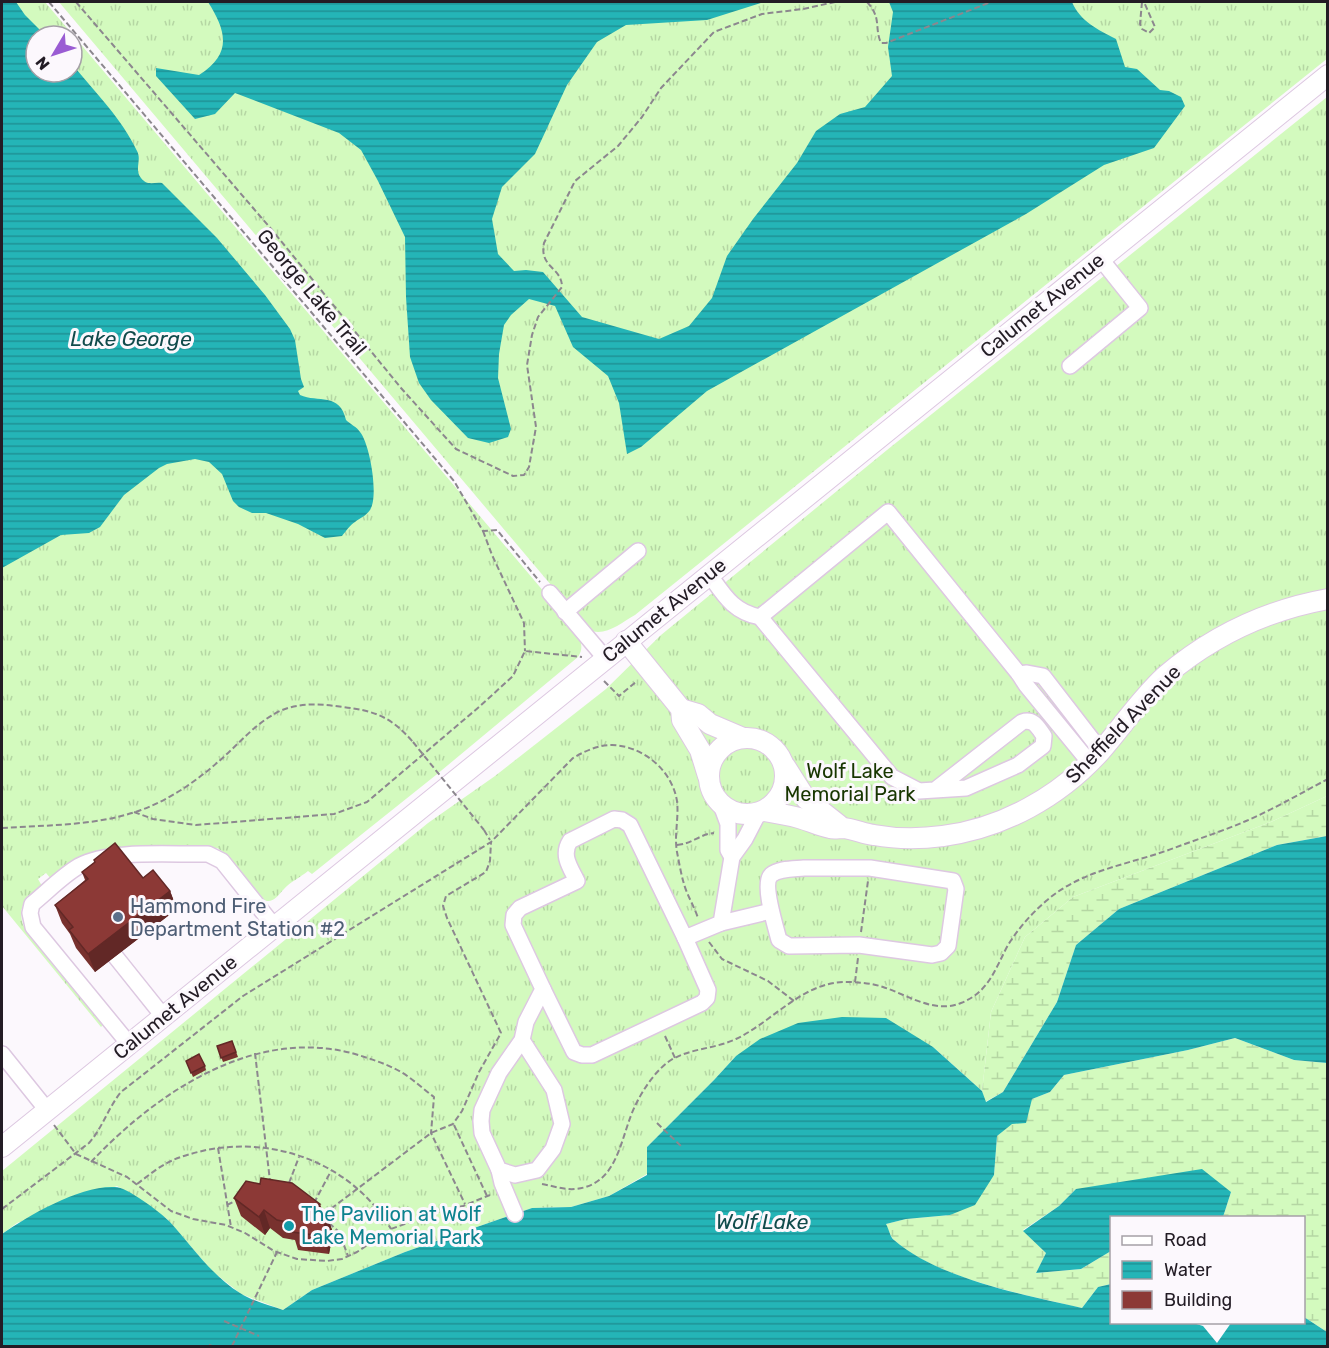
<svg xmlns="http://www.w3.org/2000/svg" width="1329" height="1348" font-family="Rubik,sans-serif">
  <defs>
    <pattern id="grass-tufts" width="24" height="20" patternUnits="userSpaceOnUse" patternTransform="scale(1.5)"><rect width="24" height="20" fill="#d3fabe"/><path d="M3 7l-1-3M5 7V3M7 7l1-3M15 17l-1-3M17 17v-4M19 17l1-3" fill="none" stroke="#b5d6a3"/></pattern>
    <pattern id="wetland-marsh" width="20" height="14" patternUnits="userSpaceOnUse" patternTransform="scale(1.5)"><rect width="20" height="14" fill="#d3fabe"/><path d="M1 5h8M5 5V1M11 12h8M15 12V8" fill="none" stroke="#b5d6a3"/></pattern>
    <pattern id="water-rules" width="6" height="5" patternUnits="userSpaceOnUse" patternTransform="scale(1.5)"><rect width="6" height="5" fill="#24b5b7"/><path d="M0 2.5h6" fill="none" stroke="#1f9295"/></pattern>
  </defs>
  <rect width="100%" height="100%" fill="#fcf8fd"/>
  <!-- grass -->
  <g fill="url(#grass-tufts)" fill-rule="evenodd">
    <path d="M2,2H45L572,625C578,636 586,645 578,657L436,775L312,874L308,871C301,877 290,882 284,889C275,899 270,907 257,895L223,852L217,848L156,852L52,880L46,873L38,879L42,886C27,900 17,903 23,925L98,1017L103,1025L101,1027L2,906ZM36,36H72V72H36Z"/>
    <path d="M59,2H1327L1328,58L635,615C621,623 605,637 589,630Z"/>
    <polygon points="1327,97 1327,796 1273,821 1073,897 1025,937 991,1012 982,1091 933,1047 736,1056 714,1080 647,1147 647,1174 609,1196 571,1207 532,1208 405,1252 312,1290 283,1310 241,1294 212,1271 167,1219 141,1200 117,1186 17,1223 2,1234 2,1171 428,823 495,776 606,689 661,635 887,450"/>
  </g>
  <!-- wetland -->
  <g fill="url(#wetland-marsh)">
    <polygon points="1327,796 1327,836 1277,845 1119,909 1076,945 1057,1002 1003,1092 985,1102 982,1091 991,1012 1025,937 1073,897 1273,821"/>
    <path d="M1235,1038L1294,1060L1327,1063V1332L1304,1317V1218L1223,1217L1231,1192L1076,1189L1059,1206L1023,1230L1046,1253L1036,1273L1081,1269L1111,1251V1284L1098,1287L1082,1308C1027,1295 937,1279 894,1240C890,1236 888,1229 886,1224L906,1219L950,1215L994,1175L997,1136L1012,1123L1032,1099L1050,1092L1064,1075L1188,1050Z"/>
  </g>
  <!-- water -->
  <g fill="url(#water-rules)">
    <path d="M2,2H16L25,15L46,36H36V72H72V64C95,92 122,119 137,151C142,160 134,169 141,178C147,186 153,182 162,183L217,238L265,295L290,329L295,340L301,379L304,387L298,391L300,395C318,403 340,392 346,420C350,424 357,427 360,432C370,444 379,497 370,510C366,516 360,518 355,522C350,525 346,531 342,536L325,538L298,524L266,513H252L239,507L233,501L222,474L209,462L195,459L167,464L159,468L124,495L100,527L89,533L61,535L2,568Z"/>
    <path d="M208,2H764L707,20L626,25L597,42L567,85L535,154L502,187L492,219L498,254L514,271L526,270L543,272L582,317L659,339L689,326L712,298L727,256L753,219L797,163L816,131L840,114L865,107L892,76L888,47L893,12L889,2H1072C1080,21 1098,30 1116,39L1125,67L1137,69L1160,90L1169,91L1181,97L1185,106L1154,148L1104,165L1026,214L707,391L641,447L627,454L619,403L608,376L573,347L555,306L529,299L511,315L504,325L499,354L498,378L511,429L508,437L489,443L468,438L431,400L419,383L410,357L406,297L405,237L378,181L361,150L339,133L235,93L215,114L195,119L156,76V68L199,75C232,54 227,32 208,2Z"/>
    <path d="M1327,836V1063L1294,1060L1235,1038L1188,1050L1064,1075L1050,1092L1032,1099L1026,1123L1012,1124L997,1136L994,1175L975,1205L950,1215L906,1219L886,1224C889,1229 890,1237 894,1240C939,1279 1025,1295 1082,1308L1098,1287L1111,1284L1112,1322L1193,1323L1203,1326L1217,1343L1231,1323L1304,1322V1317L1327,1332V1346H2V1234C29,1215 81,1185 115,1187C127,1187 160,1212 169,1221C192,1246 211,1275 240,1293C252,1301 269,1305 283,1310L312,1290L405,1252L532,1208L571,1207L609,1196L647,1175V1147L714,1080L736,1056L760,1039L798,1023L842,1017L886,1018L933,1047L982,1091L986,1102L1003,1092L1057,1002L1076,945L1119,909L1277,845Z"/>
    <polygon points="1202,1169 1231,1192 1223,1217 1112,1218 1111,1251 1081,1269 1036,1273 1046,1253 1023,1231 1059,1206 1076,1189"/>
  </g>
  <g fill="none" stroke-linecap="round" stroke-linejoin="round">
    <defs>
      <g id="minor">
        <polyline points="1070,366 1140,308 1100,258"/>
        <path d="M709,574C724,595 733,612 760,617L888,512L1019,674L1026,685L1090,763"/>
        <polyline points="550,593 605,658"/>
        <polyline points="565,612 638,551"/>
        <path d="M760,617L892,777L919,791L966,788L1018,765L1043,746L1044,736C1038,728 1034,718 1022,722L935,790"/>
        <polyline points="1019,674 1027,673 1043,676 1101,751"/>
        <polyline points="721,805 728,824 728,850 732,857"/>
        <path d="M804,868H870L953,881L956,889L948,946L941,953L932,955L859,945L789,946L779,940C776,928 762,884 771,875C779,868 795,869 804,868Z"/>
        <polyline points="721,923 771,911"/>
        <polyline points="115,956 163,1016"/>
        <polyline points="543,989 574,1052 582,1055 592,1055 702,1003 707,998 708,990 685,938"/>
        <path d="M522,1040L554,1090L562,1124L553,1149L537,1170L515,1175L499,1170L482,1133L481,1121L482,1110L499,1073L522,1040L526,1022L543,989L513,925L514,915L520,908L577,881C570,867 561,855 570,841L614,819L622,820L630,825L685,938L721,923L732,857L745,839L759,812"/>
        <path d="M129,1044L33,927L30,913L32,904C47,892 62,876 79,866C110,849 172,855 208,854L222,861L274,926"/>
        <polyline points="2,1054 47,1110"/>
        <polyline points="499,1170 502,1183 515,1214"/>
      </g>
      <g id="major">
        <polyline points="626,641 681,709 682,720 700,750 708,776"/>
        <polyline points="681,709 698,714 710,724 743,738"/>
        <circle cx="747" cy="776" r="38"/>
        <polyline points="785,766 806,799 839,825"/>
        <path d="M764,811C776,813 788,815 799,818C810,821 819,826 830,828C834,829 839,828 843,828C854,829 864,834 874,835C896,839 921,839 943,836C1003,828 1059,797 1100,752C1122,727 1140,699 1165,676C1212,636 1267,610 1328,599"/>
        <polyline points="2,1147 1328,75"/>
      </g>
    </defs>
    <!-- minor casing -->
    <use href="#minor" stroke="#ddc8e1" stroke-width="18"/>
    <!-- major casing -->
    <use href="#major" stroke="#ddc8e1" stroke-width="22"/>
    <!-- path -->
    <g stroke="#8c878e" stroke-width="2" stroke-dasharray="6 3" stroke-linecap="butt">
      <polyline points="49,2 454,481 483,531 497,530 540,582"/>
      <path d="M76,2L272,230L401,388L456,449L513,476L524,475L529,467L536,427L527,365L532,335L538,317L562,287C562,267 539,268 544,243L575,181L618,146L642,117L661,88L714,32L762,14L803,9L835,2"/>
      <path d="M867,2C882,18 874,27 881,43H886L991,2"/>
      <polyline points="1142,2 1140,24 1142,29 1149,33 1155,27 1144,2"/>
      <polyline points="483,531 492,555 524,623 525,651"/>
      <polyline points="604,681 619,696 637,681"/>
      <polyline points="134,812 153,819 196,825 334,814 367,802 479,707 513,676 525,651 582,657"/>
      <path d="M2,828C47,825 97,826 141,810C174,798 202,777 228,753C244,738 259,721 280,711C300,702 322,704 343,707C376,711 391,717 413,742"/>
      <polyline points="484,830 490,840"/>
      <path d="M677,845C692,844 700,834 714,833"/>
      <polyline points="861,932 868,881"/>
      <polyline points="709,942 722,959 768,981 794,1001"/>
      <polyline points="855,982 858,958"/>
      <polyline points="665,1036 675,1058"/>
      <polyline points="255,1053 270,1181"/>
      <polyline points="657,1123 682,1147"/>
      <polyline points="54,1125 76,1154 127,1177 171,1211 193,1219 226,1225 245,1233 274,1251 297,1259 327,1261 342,1259 357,1252 391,1229 438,1212 463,1206 490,1195"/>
      <polyline points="454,1125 487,1196"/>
      <polyline points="218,1148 231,1227"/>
      <path d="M91,1162C157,1092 255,1026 355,1054C371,1059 387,1064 401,1072C413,1079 423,1089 434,1097L431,1133L465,1204"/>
      <polyline points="289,1183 299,1157"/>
      <path d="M137,1184C148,1176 158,1167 171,1161C181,1156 194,1153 206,1150C278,1136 353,1165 391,1229"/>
      <path d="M542,1184C553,1186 565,1190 575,1189C620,1185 620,1135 636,1104C644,1088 656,1070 671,1060C691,1048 715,1049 736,1039C772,1022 803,982 845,982C858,982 871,983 883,987C908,995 934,1014 961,1003C989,992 995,969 1008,945C1018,929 1031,914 1046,901C1083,869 1129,865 1174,848C1198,839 1223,831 1246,821C1274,809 1301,793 1328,779"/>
      <polyline points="314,1203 331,1171"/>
      <polyline points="227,1205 235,1201"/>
      <path d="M2,1209L89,1143C103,1127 108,1108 121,1092L243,996L491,842L573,758C585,751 598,745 612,745C643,746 672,770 677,801C679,818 674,835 677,852C679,862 681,874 684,884C687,895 694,906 698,918"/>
      <polyline points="324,1214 431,1133 453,1124 462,1111 479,1072 501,1033 447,918 443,906 446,896 486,872 490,861 491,842"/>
      <polyline points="329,1223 339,1232 348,1256"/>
      <polyline points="224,1321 259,1336"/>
      <polyline points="209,1345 212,1346"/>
      <polyline points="232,1346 277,1252"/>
    </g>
    <!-- minor -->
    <use href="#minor" stroke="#fff" stroke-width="15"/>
    <!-- major -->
    <use href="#major" stroke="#fff" stroke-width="20"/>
    <!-- path-bridge -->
    <polyline stroke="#8c878e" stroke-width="2" stroke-dasharray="6 3" stroke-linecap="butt" points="413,742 484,830"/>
  </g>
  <!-- wall -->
  <g fill="#78312e">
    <polygon points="94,860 143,878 170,891 177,909 95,972 76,948 70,934 62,923 55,905 85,880 82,872 95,862"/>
    <polygon points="232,1041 238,1057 223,1062 217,1046"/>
    <polygon points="186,1061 205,1066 206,1070 193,1077"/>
    <polygon points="234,1198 322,1211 327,1215 333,1233 329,1254 298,1250 295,1240 283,1238 270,1228 265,1235 241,1216"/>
  </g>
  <!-- shaded-wall -->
  <g fill="#622826">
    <polygon points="170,891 177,909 95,972 88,954"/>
    <polygon points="320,1204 326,1220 327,1215 333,1233 329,1254 322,1236 316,1206"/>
    <polygon points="264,1210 270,1228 265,1235 259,1217"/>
  </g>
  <!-- building -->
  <g fill="#8c3936" stroke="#622826" stroke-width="1.5">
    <polygon points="115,843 143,878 153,870 170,891 88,954 69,930 73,927 55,905 88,879 82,872 95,862 94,860"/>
    <polygon points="232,1041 236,1052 221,1058 217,1046"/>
    <polygon points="199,1054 205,1066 191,1073 186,1061"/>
    <polygon points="261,1178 292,1183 320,1204 316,1206 327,1215 322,1236 292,1232 293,1223 277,1220 264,1210 259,1217 234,1198 246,1181 260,1184"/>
  </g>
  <!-- markers -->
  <circle fill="#5c6f8a" stroke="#fcf8fd" stroke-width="2" cx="118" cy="917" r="6"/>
  <circle fill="#0f9aa8" stroke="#fcf8fd" stroke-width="2" cx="289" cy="1226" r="6"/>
  <g text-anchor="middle" stroke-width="6" stroke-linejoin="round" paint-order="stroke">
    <!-- street labels -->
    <g font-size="20" fill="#231c25" stroke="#fcf8fd">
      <text transform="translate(312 292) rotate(50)" y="7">George Lake Trail</text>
      <text transform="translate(1042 305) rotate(-39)" y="7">Calumet Avenue</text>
      <text transform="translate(664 610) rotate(-39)" y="7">Calumet Avenue</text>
      <text transform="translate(1123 724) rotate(-46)" y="7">Sheffield Avenue</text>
      <text transform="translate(175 1007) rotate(-39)" y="7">Calumet Avenue</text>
    </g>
    <!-- park labels -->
    <g font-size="20" fill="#183600" stroke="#fcf8fd">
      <text x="850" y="778">Wolf Lake<tspan x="850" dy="23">Memorial Park</tspan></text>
    </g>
    <!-- service labels -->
    <g font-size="20" fill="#4e5e75" stroke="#fcf8fd" text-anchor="start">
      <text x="130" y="913">Hammond Fire<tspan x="130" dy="23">Department Station #2</tspan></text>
    </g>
    <!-- culture labels -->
    <g font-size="20" fill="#0d838f" stroke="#fcf8fd" text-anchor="start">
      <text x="301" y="1221">The Pavilion at Wolf<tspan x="301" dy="23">Lake Memorial Park</tspan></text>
    </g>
    <!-- water labels -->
    <g font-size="21" font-style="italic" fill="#114b4c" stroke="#fcf8fd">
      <text x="131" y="346">Lake George</text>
      <text x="762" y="1229">Wolf Lake</text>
    </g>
  </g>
  <!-- border -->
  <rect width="1329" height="1348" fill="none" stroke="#231c25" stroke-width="6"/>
  <!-- legend -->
  <rect x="1110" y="1216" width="195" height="108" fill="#fcf8fd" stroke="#a5a0a7" stroke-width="1.5"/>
  <rect x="1122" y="1236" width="30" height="9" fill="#ffffff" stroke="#a5a0a7" stroke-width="1.5"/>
  <text x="1164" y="1246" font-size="18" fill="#231c25">Road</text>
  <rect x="1122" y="1261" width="30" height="18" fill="url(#water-rules)" stroke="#a5a0a7" stroke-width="1.5"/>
  <text x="1164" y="1276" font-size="18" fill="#231c25">Water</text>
  <rect x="1122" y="1291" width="30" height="18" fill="#8c3936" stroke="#a5a0a7" stroke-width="1.5"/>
  <text x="1164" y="1306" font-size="18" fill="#231c25">Building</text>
  <!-- north arrow -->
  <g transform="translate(54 54) rotate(231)"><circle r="28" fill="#fcf8fd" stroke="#a5a0a7" stroke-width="1.5"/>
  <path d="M0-4.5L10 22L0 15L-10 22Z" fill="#9a5cd3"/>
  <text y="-9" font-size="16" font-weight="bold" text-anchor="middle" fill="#231c25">N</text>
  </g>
</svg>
